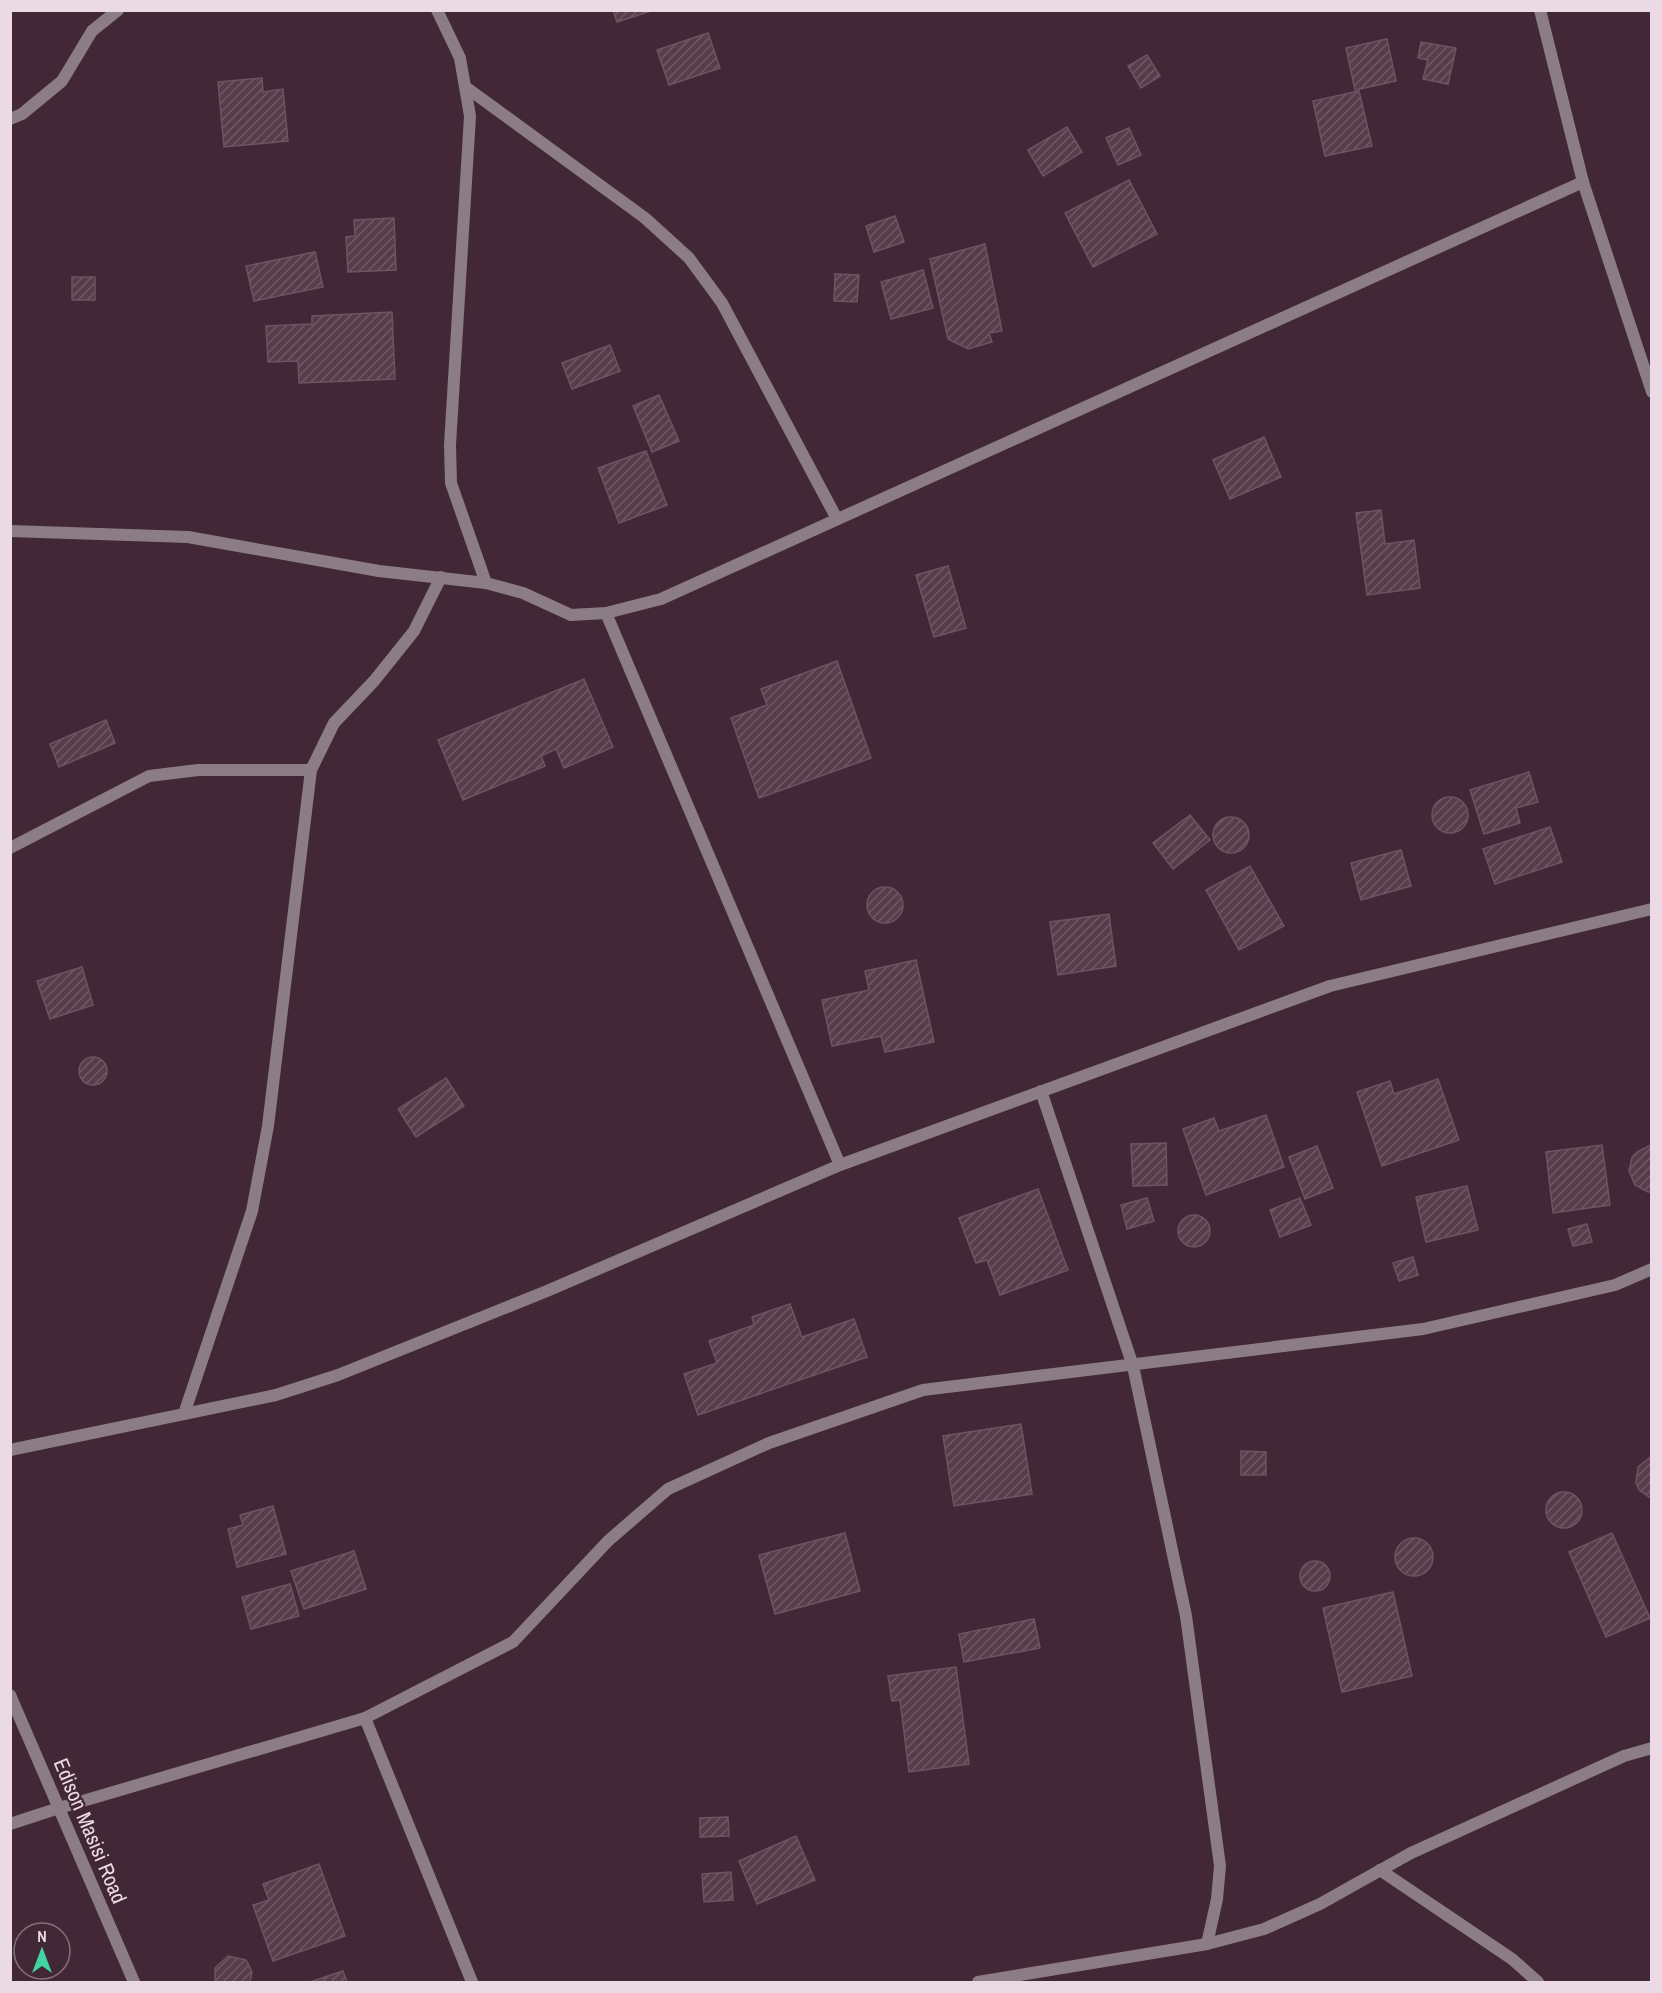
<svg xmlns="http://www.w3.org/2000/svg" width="1662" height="1993" font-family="'Archivo Narrow',sans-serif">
  <defs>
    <pattern id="building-hatch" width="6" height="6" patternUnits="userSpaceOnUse" patternTransform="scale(1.5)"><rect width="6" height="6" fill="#583c4b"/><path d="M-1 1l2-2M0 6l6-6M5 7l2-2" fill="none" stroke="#705865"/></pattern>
  </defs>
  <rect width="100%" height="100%" fill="#422837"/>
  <!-- building -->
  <g fill="url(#building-hatch)" stroke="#705263" stroke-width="1.5">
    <polygon points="613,10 654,10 617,22"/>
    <polygon points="708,33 720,68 669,85 657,50"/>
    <polygon points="1387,39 1396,81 1355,90 1346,48"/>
    <polygon points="1421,42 1456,48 1448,84 1423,79 1428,60 1418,58"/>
    <polygon points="1147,55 1160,76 1141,88 1128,66"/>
    <polygon points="262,78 263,92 283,89 288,141 224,147 218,82"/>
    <polygon points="1359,91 1372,146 1325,156 1313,101"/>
    <polygon points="1067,127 1082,152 1043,176 1028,150"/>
    <polygon points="1129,128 1141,155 1118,165 1106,138"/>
    <polygon points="1129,180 1157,234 1093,267 1065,213"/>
    <polygon points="895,216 904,242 874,252 866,226"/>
    <polygon points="394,218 396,270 348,272 346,237 355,236 354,220"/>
    <polygon points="985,244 1002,331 989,333 992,342 968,349 948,339 930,259"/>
    <polygon points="315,252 323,287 254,301 246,266"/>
    <polygon points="923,270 933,308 891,319 881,282"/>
    <polygon points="835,274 859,275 857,302 834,301"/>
    <rect x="72" y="277" width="23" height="23"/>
    <polygon points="392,312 395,379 299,383 298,361 268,362 266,326 312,324 312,316"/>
    <polygon points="610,345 620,371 572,389 562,363"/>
    <polygon points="659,395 679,441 652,452 633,406"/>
    <polygon points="1264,437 1281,477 1230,499 1213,460"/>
    <polygon points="646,451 667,505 619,523 598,468"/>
    <polygon points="1381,510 1385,544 1414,540 1420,588 1367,595 1356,513"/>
    <polygon points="948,566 966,628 934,637 916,575"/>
    <polygon points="837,661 871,758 759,798 731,718 767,705 761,689"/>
    <polygon points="584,679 613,747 564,768 556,749 541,756 545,766 463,800 438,740"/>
    <polygon points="106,720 115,743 59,767 50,744"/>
    <polygon points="1529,772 1538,802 1516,808 1520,823 1484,834 1470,790"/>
    <circle cx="1450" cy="815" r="18"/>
    <polygon points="1190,815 1210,840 1173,869 1153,843"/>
    <circle cx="1231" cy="835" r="18"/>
    <polygon points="1550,827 1562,862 1495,884 1483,849"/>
    <polygon points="1401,850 1411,886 1361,900 1351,863"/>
    <polygon points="1250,866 1284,926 1239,950 1206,890"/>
    <circle cx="885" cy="905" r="18"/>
    <polygon points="1109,914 1116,966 1058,975 1050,922"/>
    <polygon points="916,960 934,1042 885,1052 881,1036 832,1046 822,1000 869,990 865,971"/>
    <polygon points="82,967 93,1005 50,1019 37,981"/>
    <circle cx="93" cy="1071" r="14"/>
    <polygon points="446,1078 464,1106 416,1137 398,1109"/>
    <polygon points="1438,1079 1459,1140 1382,1166 1357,1092 1390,1081 1394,1094"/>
    <polygon points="1266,1115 1284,1167 1206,1195 1183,1129 1214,1118 1219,1131"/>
    <polygon points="1166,1143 1167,1185 1133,1186 1131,1144"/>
    <polygon points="1602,1145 1610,1205 1553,1213 1546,1152"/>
    <polygon points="1651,1145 1652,1192 1648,1192 1635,1185 1629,1171 1632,1157 1637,1152"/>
    <polygon points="1317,1146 1333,1188 1305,1199 1289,1157"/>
    <polygon points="1467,1186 1478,1230 1426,1242 1416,1197"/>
    <polygon points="1038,1189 1068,1270 1000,1295 987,1260 976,1263 959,1218"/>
    <polygon points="1147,1198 1154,1221 1127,1229 1121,1205"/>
    <polygon points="1300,1198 1311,1225 1280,1237 1270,1210"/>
    <circle cx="1194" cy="1231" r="16"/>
    <polygon points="1587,1224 1592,1242 1573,1246 1568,1229"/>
    <polygon points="1413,1257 1418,1275 1399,1281 1393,1263"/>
    <polygon points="790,1304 802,1337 854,1319 867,1357 698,1415 684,1374 717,1363 709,1341 754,1325 752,1317"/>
    <polygon points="1021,1424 1032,1494 954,1506 943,1436"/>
    <polygon points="1241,1451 1266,1452 1266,1475 1241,1475"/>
    <polygon points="1652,1456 1652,1499 1639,1490 1636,1483 1638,1467"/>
    <circle cx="1564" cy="1510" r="18"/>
    <polygon points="273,1506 286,1554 237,1567 228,1529 243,1525 240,1515"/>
    <polygon points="845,1533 860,1591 775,1614 759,1555"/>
    <polygon points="1612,1533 1650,1618 1606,1637 1569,1552"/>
    <circle cx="1414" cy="1557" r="19"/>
    <polygon points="354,1551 366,1589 304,1609 291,1571"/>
    <circle cx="1315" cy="1576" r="15"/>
    <polygon points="290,1584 299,1616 251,1629 242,1597"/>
    <polygon points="1393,1592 1412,1676 1342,1692 1323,1608"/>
    <polygon points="1034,1619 1040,1648 964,1662 959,1634"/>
    <polygon points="956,1667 969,1764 909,1772 900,1700 892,1701 888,1676"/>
    <polygon points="728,1817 729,1836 700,1837 700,1818"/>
    <polygon points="796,1836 815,1880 757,1904 739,1861"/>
    <polygon points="319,1864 345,1936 273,1961 253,1905 269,1900 263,1884"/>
    <polygon points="731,1872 733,1900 704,1902 702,1874"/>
    <polygon points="228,1956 246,1960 252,1972 250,1982 215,1982 215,1968"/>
    <polygon points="343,1971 347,1982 310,1982"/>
  </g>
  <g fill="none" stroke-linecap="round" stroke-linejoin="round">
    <!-- service -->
    <polyline stroke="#8c7d85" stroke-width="12" points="10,1824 59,1808"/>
    <!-- minor -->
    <g stroke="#8c7d85" stroke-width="12">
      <polyline points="437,10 460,58 470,116 450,445 451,483 486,583"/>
      <polyline points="1540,10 1583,182 1652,392"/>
      <polyline points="467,88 645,218 689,258 722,303 837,519"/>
      <polyline points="10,119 22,114 62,81 92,31 118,10"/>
      <polyline points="10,531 188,537 379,571 486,583 523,593 571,615 606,613 661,599 1583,182"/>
      <polyline points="606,613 840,1165"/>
      <polyline points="10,848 149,776 198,770 311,770"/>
      <polyline points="1041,1091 1133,1366 1186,1616 1220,1866 1217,1899 1207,1944"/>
      <polyline points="184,1414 252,1211 268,1126 311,770 334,723 374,681 414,631 441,577"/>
      <polyline points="10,1450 276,1395 338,1375 547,1291 840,1165 1330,986 1652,909"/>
      <polyline points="10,1695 134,1982"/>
      <polyline points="365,1718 472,1982"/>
      <polyline points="59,1808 365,1718 513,1642 608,1541 668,1489 769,1443 923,1390 1423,1329 1615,1285 1652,1269"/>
      <polyline points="1380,1870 1512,1959 1538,1982"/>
      <polyline points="978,1982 1207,1944 1264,1929 1320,1904 1411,1853 1624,1756 1652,1748"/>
    </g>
  </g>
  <g text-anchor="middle" stroke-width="4.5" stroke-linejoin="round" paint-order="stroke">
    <!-- street labels -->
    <g font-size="21" fill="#ebdae3" stroke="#422837">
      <text transform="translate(90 1831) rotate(67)" y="7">Edison Masisi Road</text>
    </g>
  </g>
  <!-- border -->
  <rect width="1662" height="1993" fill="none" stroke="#ebdae3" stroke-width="24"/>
  <!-- north arrow -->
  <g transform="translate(42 1951)"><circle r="28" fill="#422837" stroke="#866f7c" stroke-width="1.5"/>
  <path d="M0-4.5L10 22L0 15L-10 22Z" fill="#42d4a0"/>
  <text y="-9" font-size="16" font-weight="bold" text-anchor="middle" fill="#ebdae3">N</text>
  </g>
</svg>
